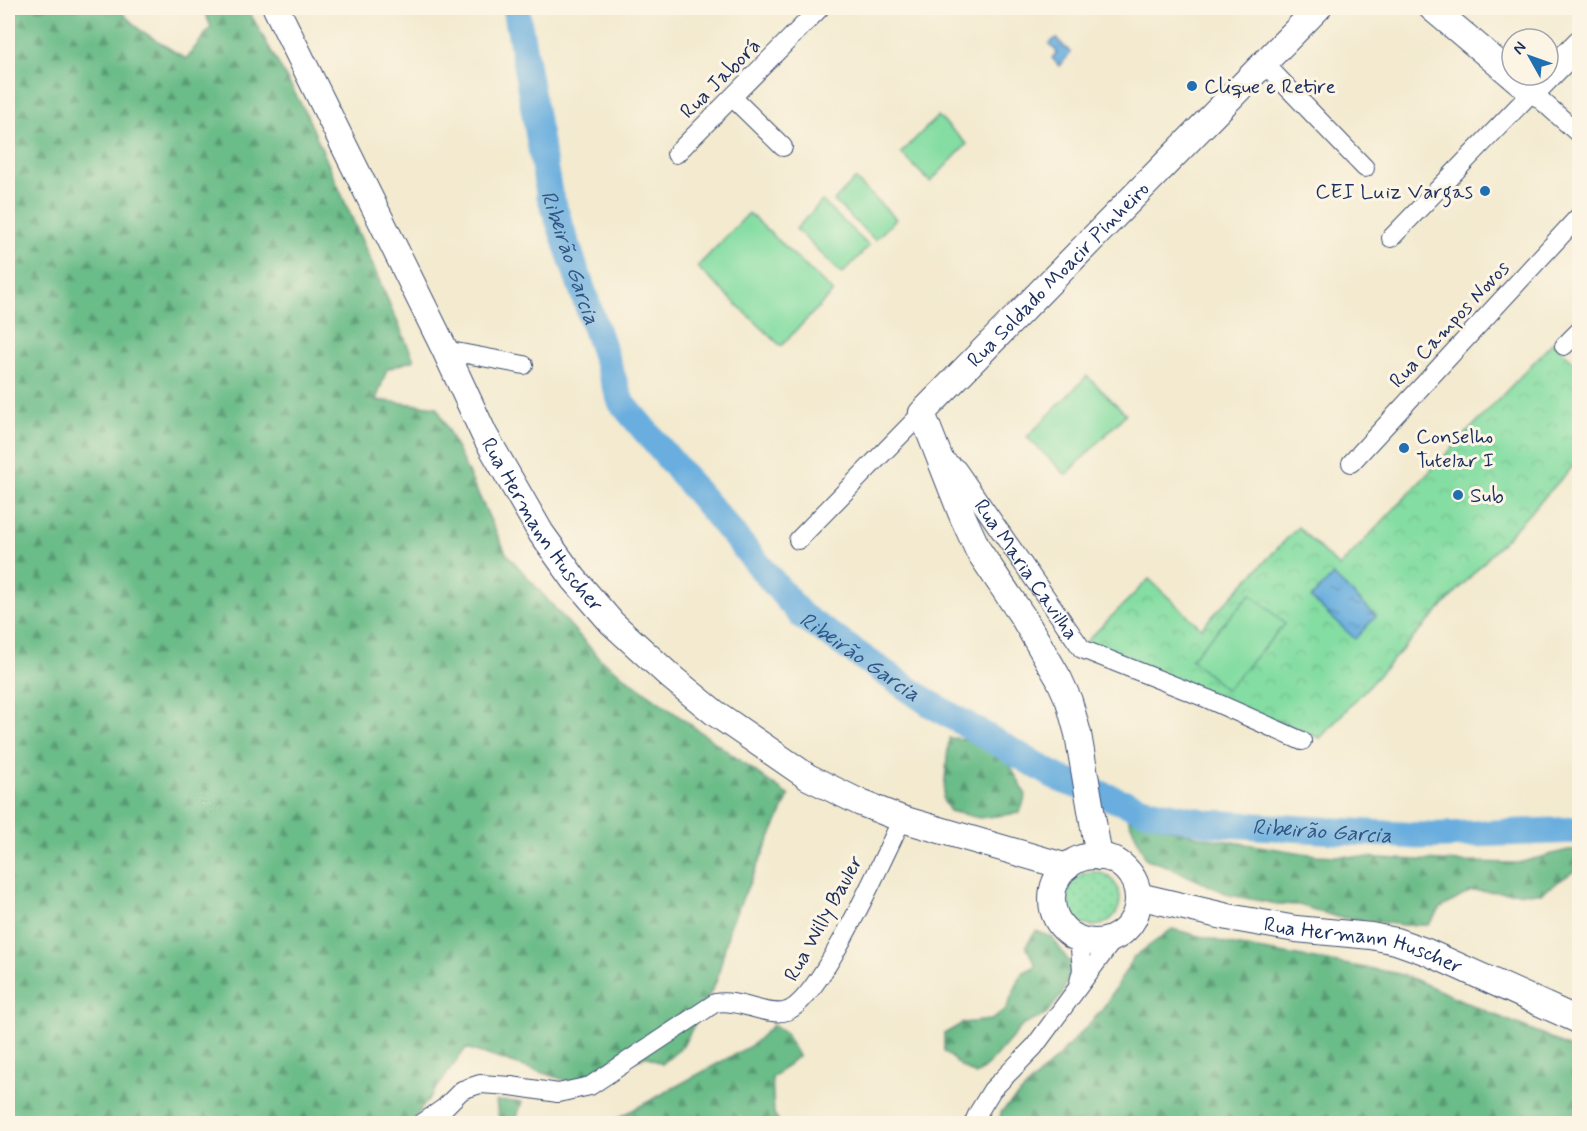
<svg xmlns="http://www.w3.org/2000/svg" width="1587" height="1131" font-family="Mynerve,sans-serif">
  <defs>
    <pattern id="grass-dots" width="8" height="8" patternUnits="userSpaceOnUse" patternTransform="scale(1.5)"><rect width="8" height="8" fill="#84dda2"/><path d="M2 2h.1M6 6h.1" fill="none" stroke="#71be8e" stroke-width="1.8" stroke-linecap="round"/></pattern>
    <pattern id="forest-firs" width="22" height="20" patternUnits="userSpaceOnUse" patternTransform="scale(1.5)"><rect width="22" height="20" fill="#6bbc88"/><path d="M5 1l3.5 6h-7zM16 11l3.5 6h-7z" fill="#579972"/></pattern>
    <pattern id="park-crowns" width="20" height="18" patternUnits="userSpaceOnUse" patternTransform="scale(1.5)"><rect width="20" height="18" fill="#84dda2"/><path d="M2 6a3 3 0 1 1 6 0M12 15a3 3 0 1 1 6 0" fill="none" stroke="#71be8e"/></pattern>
    <pattern id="water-ripples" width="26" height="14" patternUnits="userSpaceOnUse" patternTransform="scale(1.5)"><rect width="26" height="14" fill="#69aede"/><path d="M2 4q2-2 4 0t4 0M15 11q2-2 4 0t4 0" fill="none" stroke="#568eb7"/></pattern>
  </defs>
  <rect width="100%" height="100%" fill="#fcf5e5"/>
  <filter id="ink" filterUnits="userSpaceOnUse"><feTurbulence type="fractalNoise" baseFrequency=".0167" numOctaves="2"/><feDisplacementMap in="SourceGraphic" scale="12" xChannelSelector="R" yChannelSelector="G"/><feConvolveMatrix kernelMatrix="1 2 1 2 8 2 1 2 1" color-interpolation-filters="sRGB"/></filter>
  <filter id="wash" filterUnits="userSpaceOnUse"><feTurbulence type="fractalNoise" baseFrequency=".008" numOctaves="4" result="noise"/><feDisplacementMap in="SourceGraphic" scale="24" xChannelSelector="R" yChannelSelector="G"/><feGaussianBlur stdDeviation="1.35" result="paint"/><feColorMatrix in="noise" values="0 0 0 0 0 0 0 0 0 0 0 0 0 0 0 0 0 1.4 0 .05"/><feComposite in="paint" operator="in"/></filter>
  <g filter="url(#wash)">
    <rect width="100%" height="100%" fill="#f3eacf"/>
    <!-- grass -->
    <circle fill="url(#grass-dots)" stroke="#508680" stroke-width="1.5" cx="1093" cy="899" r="27"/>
    <!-- forest -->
    <g fill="url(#forest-firs)" stroke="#437673" stroke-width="1.5">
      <polygon points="8,8 117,8 140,30 186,59 211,27 203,8 247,8 306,113 414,360 387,369 376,400 437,407 506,553 600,659 789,796 730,926 717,980 683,1046 662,1064 647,1056 574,1083 466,1048 411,1123 8,1123"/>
      <polygon points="949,738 966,739 1008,761 1026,795 1020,813 979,818 950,811 943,800"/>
      <polygon points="1128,818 1201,837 1316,855 1463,862 1518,863 1568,850 1579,850 1579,868 1541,893 1471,891 1441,908 1428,925 1403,925 1337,917 1299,905 1277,904 1230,895 1157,862 1146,859"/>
      <polygon points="1172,929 1234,945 1395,973 1414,979 1490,1013 1542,1034 1579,1053 1579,1123 999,1123 1001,1112 1058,1057 1103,1009 1134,957"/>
      <polygon points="1036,931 1052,937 1072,966 1062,995 1044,1016 1023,1025 991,1062 976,1075 962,1067 944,1051 944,1034 963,1023 991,1020 1006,1009 1022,973 1036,966 1026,946"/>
      <polygon points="773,1025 786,1034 798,1056 772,1078 774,1114 780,1123 609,1123 752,1045"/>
      <polygon points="496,1101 522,1102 515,1123 497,1123 499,1119"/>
    </g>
    <!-- park -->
    <polygon fill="url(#park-crowns)" stroke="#508680" stroke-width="1.5" points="1553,342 1579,367 1579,460 1320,738 1083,645 1149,579 1201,628 1298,527 1339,567"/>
    <!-- garden -->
    <g fill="#84dda2" stroke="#508680" stroke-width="1.5">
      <polygon points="938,116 967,144 930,182 901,153"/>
      <polygon points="855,179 896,219 875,240 834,201"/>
      <polygon points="822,201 869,246 842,274 796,229"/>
      <polygon points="749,213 833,292 781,346 697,267"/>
      <polygon points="1087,376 1126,414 1066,475 1027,437"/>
      <polygon points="1251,594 1285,624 1226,690 1191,659"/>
    </g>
    <!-- water -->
    <g fill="url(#water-ripples)" stroke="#426e9e" stroke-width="1.5">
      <polygon points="1056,38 1071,53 1059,66 1052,58 1057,52 1049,44"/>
      <polygon points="1333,575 1376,616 1355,639 1311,598"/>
    </g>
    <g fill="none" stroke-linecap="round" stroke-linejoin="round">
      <!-- river -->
      <path stroke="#69aede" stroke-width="27" id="s1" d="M516,8L549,193L621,402L801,615L929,703L1060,779L1144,810L1208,823L1418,836L1580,830"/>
    </g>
  </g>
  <g filter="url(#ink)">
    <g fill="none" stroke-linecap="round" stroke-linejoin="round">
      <defs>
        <g id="street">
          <polyline points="1264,63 1365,168"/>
          <polyline points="733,98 783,147"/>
          <polyline points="676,154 820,8"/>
          <polyline points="1391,238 1532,92 1580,135"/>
          <polyline points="1564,346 1580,330"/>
          <polyline points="445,350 524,365"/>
          <path id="s2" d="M941,457L957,469L1082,649L1208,699L1302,741"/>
          <polyline points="1351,463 1580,215"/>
          <polyline points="798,540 922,413"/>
          <polyline points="1078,986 1082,970 1079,939"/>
          <path d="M421,1124L444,1108L462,1090L480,1084L511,1086L558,1093L590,1086L715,1003C738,998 769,1018 787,1011C821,999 884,856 902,819"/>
          <polyline points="973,1124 978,1113 992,1090 1034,1047 1116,936"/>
        </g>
        <g id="secondary">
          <path id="s3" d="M276,8L445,350L484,434L541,533L574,579L612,623L671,677L715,713L808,777L861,803L902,819L1067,867"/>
          <polyline points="1432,8 1532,92 1580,43"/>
          <circle cx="1095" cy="899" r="43"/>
          <path id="s4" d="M1099,857L1078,734L1069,701L1059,679L1023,617L978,550L962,515L922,413L1318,8"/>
          <path id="s5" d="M1138,896L1228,917L1296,929L1371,936L1396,941L1427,952L1580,1021"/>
        </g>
      </defs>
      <!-- street casing -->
      <use href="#street" stroke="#3b4b6f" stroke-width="20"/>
      <!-- secondary casing -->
      <use href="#secondary" stroke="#3b4b6f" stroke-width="28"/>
      <!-- street -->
      <use href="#street" stroke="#fff" stroke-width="18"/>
      <!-- secondary -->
      <use href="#secondary" stroke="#fff" stroke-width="26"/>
    </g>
  </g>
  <!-- markers -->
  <g fill="#1f6fb2" stroke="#fcf5e5" stroke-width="2">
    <circle cx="1192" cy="86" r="6"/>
    <circle cx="1485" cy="191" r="6"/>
    <circle cx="1404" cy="448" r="6"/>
    <circle cx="1458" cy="495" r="6"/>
  </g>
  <g text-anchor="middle" stroke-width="6" stroke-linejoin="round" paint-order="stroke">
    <!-- street labels -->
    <g font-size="21" fill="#1b2f5e" stroke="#fcf5e5">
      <text transform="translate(720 78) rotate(-45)" y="7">Rua Jaborá</text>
      <text dy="7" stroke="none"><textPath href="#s4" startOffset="678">Rua Soldado Moacir Pinheiro</textPath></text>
      <text transform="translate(1449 324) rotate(-47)" y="7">Rua Campos Novos</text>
      <text dy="7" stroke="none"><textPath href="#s3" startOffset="582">Rua Hermann Huscher</textPath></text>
      <text dy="7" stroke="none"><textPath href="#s2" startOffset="142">Rua Maria Cavilha</textPath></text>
      <text transform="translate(823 918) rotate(-61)" y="7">Rua Willy Bauler</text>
      <text dy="7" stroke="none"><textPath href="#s5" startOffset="231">Rua Hermann Huscher</textPath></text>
    </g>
    <!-- poi labels -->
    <g font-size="21" fill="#1b2f5e" stroke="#fcf5e5" text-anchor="start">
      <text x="1204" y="93">Clique e Retire</text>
      <text x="1473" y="198" text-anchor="end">CEI Luiz Vargas</text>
      <text x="1416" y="443">Conselho<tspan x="1416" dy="24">Tutelar I</tspan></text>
      <text x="1470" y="502">Sub</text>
    </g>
    <!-- water labels -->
    <g font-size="22" font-style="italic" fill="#325584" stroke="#fcf5e5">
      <text dy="8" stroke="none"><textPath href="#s1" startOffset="256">Ribeirão Garcia</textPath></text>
      <text dy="8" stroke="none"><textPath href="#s1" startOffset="760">Ribeirão Garcia</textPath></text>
      <text dy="8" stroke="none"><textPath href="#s1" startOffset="1264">Ribeirão Garcia</textPath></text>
    </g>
  </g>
  <!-- margin -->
  <rect width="1587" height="1131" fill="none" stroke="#fcf5e5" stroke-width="30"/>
  <!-- north arrow -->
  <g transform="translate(1530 57) rotate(310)"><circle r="28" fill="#fcf5e5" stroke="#a2a6af" stroke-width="1.5"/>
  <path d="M0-4.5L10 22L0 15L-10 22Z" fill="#1f6fb2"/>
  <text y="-9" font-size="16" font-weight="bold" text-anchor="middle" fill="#1b2f5e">N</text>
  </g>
</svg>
